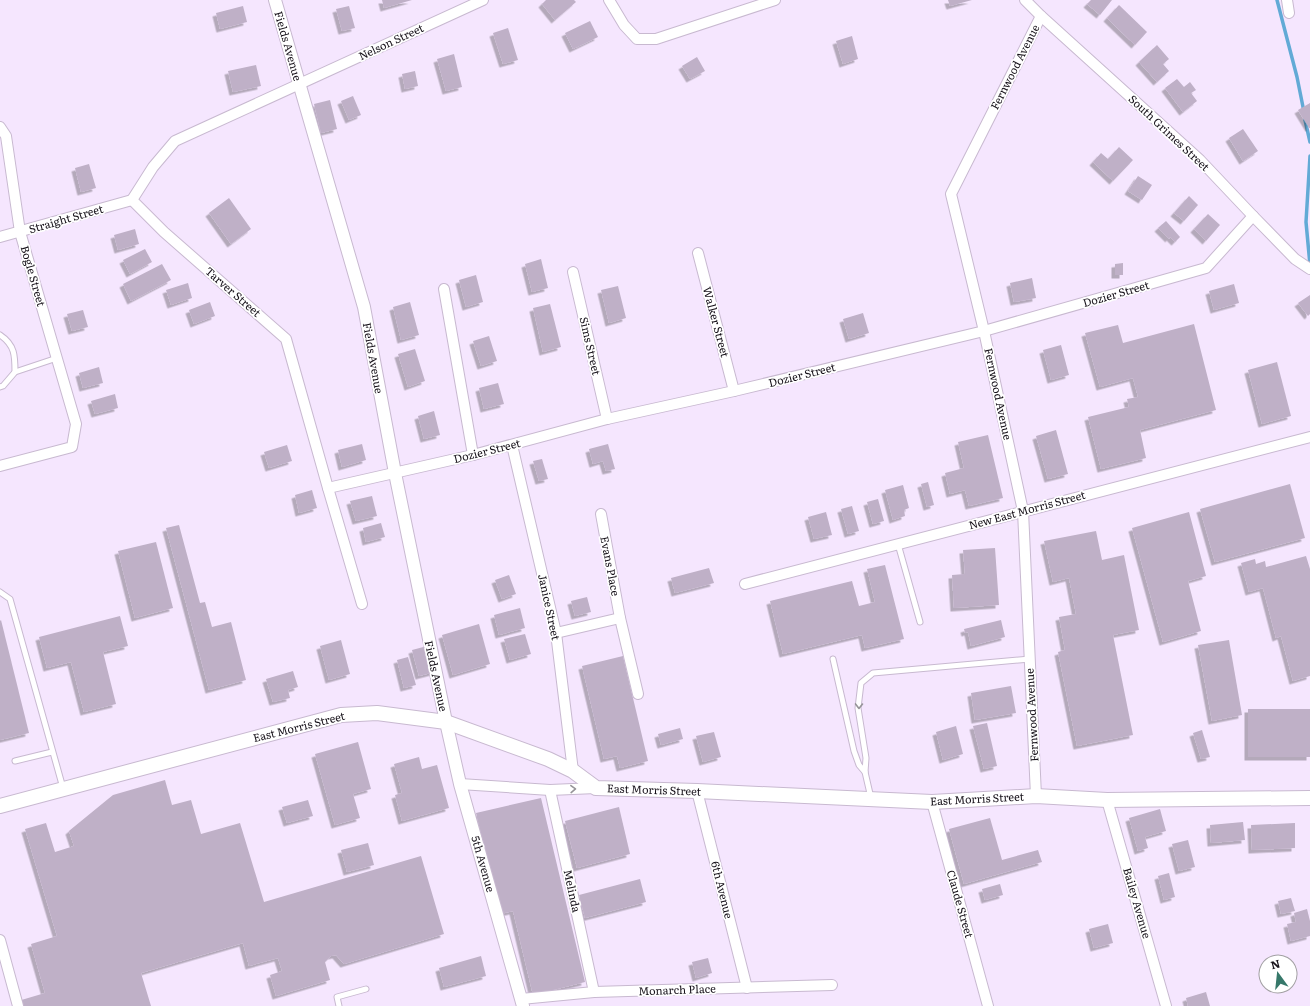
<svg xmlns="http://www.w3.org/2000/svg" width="1310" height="1006" font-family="Literata,serif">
  <defs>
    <filter id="shadow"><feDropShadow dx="-3.5" dy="3.5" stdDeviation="0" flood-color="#0004"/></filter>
  </defs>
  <rect width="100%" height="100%" fill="#f5e6fe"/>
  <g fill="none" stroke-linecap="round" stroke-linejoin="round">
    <!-- stream -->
    <g stroke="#62aad6" stroke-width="3.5">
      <polyline points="1277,0 1297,77 1304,112"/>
      <polyline points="1305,120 1310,142"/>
      <polyline points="1310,156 1306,222 1310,265"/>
    </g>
  </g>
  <!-- building -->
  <g fill="#bfb0c7" filter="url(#shadow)">
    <polygon points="382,0 412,0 384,8"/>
    <polygon points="546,0 574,0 576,2 555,20 542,4"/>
    <polygon points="948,0 972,0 950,6"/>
    <polygon points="1091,0 1112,0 1100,15 1087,4"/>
    <polygon points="1119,5 1147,32 1135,45 1107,18"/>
    <polygon points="243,6 247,22 220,29 216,13"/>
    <polygon points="349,6 355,28 342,31 336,9"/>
    <polygon points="590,21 598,37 573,49 565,33"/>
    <polygon points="508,28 518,60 503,64 493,33"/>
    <polygon points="852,36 858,59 843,64 836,41"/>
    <polygon points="1157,45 1169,59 1163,64 1169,71 1157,82 1139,62"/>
    <polygon points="454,54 462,87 446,91 437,59"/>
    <polygon points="697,57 705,71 690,79 682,66"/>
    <polygon points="256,65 261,86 233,92 228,71"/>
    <polygon points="415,71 418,86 405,89 402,74"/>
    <polygon points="1177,79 1184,87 1190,82 1196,90 1191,93 1197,101 1183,112 1165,88"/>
    <polygon points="353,96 361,115 349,120 341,101"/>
    <polygon points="330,100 337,129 321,133 314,104"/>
    <polygon points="1310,103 1310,128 1309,128 1298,110"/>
    <polygon points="1243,129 1258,151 1243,161 1229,138"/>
    <polygon points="1119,147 1133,160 1113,181 1093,162 1101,153 1108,159"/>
    <polygon points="89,164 96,188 81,192 75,168"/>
    <polygon points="1138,176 1152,185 1142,200 1128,191"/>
    <polygon points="1189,196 1198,205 1184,221 1174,213"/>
    <polygon points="229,198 251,229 231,244 209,213"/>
    <polygon points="1208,214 1220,225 1206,241 1194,229"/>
    <polygon points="1166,221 1180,237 1175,242 1170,237 1169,239 1158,228"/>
    <polygon points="135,229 139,244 118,250 114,235"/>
    <polygon points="145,249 152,262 130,274 123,260"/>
    <polygon points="541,259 548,288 532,292 525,264"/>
    <polygon points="1123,263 1123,275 1115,275 1115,264"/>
    <polygon points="162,264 171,280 131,301 123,284"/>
    <polygon points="476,275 483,302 466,307 459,280"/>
    <polygon points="1032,278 1036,298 1014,302 1010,283"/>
    <polygon points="188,283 192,298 171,305 166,290"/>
    <polygon points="1234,284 1239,303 1214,310 1209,291"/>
    <polygon points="618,286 626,318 609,323 601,290"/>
    <polygon points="1310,295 1310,314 1308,316 1298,303"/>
    <polygon points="210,302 215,316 194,324 189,310"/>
    <polygon points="410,302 419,335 401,340 393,307"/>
    <polygon points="550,304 561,347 543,352 533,308"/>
    <polygon points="83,310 88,327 72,331 67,314"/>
    <polygon points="863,313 869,333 849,339 843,319"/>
    <polygon points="1194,324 1216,410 1140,430 1146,458 1101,469 1088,417 1129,407 1127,399 1138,397 1133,378 1100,387 1085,333 1118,325 1123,343"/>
    <polygon points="489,336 497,361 481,366 473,341"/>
    <polygon points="1061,345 1069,375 1051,380 1043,350"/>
    <polygon points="415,349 425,381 408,387 398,354"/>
    <polygon points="1277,362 1291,416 1262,424 1248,370"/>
    <polygon points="99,367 103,383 83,388 79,373"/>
    <polygon points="498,383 504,404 484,409 479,388"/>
    <polygon points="115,394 118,408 95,414 91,401"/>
    <polygon points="434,411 440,435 424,439 418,416"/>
    <polygon points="1056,430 1068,474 1048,479 1036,436"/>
    <polygon points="988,435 1003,498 969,506 965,490 950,494 945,473 964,468 958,442"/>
    <polygon points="362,444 366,460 342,467 338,450"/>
    <polygon points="608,444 615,469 606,471 603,461 593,464 589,449"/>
    <polygon points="287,445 292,461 269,468 264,452"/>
    <polygon points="542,459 548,479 539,481 533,461"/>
    <polygon points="928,482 934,505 927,507 921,484"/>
    <polygon points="1290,484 1305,538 1215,562 1200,509"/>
    <polygon points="903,485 909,508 904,510 905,516 893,520 885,490"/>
    <polygon points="312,490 317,508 299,513 295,495"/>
    <polygon points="372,496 377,516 356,521 350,501"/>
    <polygon points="878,499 884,521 873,524 867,502"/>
    <polygon points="852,506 859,531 848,534 841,509"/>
    <polygon points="826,512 832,535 814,539 808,517"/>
    <polygon points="1189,512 1206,576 1188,581 1201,631 1163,642 1132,528"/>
    <polygon points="381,523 385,537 366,542 363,528"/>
    <polygon points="179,525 200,603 205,602 212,627 231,622 246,680 209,690 166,528"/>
    <polygon points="1096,531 1102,560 1124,555 1139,630 1113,635 1133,735 1077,746 1058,652 1065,650 1059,617 1076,614 1069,578 1053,582 1044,541"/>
    <polygon points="156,542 173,608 135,618 118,551"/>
    <polygon points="995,548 999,605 954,608 952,575 965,574 963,550"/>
    <polygon points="1306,556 1310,569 1310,676 1293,681 1281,636 1276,638 1263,588 1249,592 1241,563 1255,559 1256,564 1265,561 1266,567"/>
    <polygon points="885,565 904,639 865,648 862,635 783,654 770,601 852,581 859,606 875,602 867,569"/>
    <polygon points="709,568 714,583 675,593 671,578"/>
    <polygon points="509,575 516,594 502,599 495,580"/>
    <polygon points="587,597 591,612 575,616 571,601"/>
    <polygon points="520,608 525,628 499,635 494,615"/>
    <polygon points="120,616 128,646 103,652 116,704 84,712 71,662 47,668 39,637"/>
    <polygon points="1,620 29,733 0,740 0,621"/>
    <polygon points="1001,620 1005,637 971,646 968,632 965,633 964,629"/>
    <polygon points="479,624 490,664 453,675 442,635"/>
    <polygon points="525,634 531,654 510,660 504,639"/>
    <polygon points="341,640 350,674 329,680 320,646"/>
    <polygon points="1229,640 1242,715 1212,721 1198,645"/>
    <polygon points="431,645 438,671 419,676 412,650"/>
    <polygon points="623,656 648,761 620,768 617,756 604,759 582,666"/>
    <polygon points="408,657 416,685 404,688 397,660"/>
    <polygon points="293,671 298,687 288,690 290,698 273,702 266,679"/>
    <polygon points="1011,686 1016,713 975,720 971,693"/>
    <rect x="1248" y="709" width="62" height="48"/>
    <polygon points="987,723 997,766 984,769 973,726"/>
    <polygon points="956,726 963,754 943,760 936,732"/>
    <polygon points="680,728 683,739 661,745 658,734"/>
    <polygon points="1202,730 1210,757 1201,759 1193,733"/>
    <polygon points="714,732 721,757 703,762 696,736"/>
    <polygon points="358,742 371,789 353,794 360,818 335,825 315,754"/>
    <polygon points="419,757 422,769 437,765 449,808 402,821 395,795 402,793 394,764"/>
    <polygon points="165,780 172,805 191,800 201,834 240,823 264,902 421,856 444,934 344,964 336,955 331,956 325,962 330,980 276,996 270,975 282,971 278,958 249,966 243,943 141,973 151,1006 20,1006 18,1001 45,993 31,944 57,936 25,829 46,823 55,852 74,846 69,831 113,795"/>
    <polygon points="541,798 585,982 533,995 513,911 500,914 476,813"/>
    <polygon points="308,800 313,816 287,823 282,807"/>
    <polygon points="619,807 630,854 577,868 565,821"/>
    <polygon points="1160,809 1166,831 1145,837 1148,848 1138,851 1129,818"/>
    <polygon points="990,818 1002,860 1038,850 1042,862 964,884 949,829"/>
    <polygon points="1243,822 1245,840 1211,843 1210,825"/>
    <polygon points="1295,823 1295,848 1252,850 1251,825"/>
    <polygon points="1188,840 1195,867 1179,871 1172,844"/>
    <polygon points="368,843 374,865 347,872 341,850"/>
    <polygon points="1169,873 1175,897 1164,900 1158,876"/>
    <polygon points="640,879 646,902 585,918 579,895"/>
    <polygon points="1000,884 1003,895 985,900 982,889"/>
    <polygon points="1291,898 1295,911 1281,914 1278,901"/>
    <polygon points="1307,909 1310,921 1310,936 1291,941 1287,924 1296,922 1294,913"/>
    <polygon points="1108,924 1113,943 1094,948 1089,929"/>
    <polygon points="481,956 486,976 444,987 439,968"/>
    <polygon points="708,958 712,973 696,978 692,962"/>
    <polygon points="1206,992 1210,1006 1188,1006 1186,998"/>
  </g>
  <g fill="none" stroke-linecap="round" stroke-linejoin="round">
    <defs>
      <g id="service">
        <path d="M0,335C15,345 15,356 15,372L3,386L0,387"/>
        <polyline points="15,372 57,358"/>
        <polyline points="898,544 920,622"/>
        <polyline points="0,592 10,599 63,788"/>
        <polyline points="833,659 854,751 859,765 865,772"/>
        <polyline points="15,761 52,752"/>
        <polyline points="871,798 865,772 866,758 858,708 861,683 873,673 1030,659"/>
        <polyline points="339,1006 337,997 366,989"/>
      </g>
      <g id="minor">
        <polyline points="609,0 624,25 637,39 656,39 775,0"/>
        <polyline points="1025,0 1041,16 1200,160 1253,216 1295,259 1310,269"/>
        <polyline points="1287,0 1289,13"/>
        <polyline points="0,127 6,136 20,232 76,424 72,447 0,466"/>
        <polyline points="0,237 132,200"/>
        <polyline points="698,253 734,391"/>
        <polyline points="573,272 607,419"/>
        <polyline points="444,289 473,455"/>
        <polyline points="512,445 556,633 573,771"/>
        <polyline points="328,488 473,455 607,419 734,391 984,331 1206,268 1253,216"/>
        <polyline points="601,514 620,618 638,694"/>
        <polyline points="745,584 1310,437"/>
        <polyline points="362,604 328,488 286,339 164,232 132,200 153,167 175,141 483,0"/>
        <polyline points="556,633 620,618"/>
        <polyline points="460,784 550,790 596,788"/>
        <polyline points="550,790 594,992"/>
        <polyline points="697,791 747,988"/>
        <polyline points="1036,796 1023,511 984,331 951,194 1041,16"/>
        <polyline points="1107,800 1166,1006"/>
        <polyline points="932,802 988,1006"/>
        <polyline points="0,940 18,1006"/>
        <polyline points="521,999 594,992 832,985"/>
      </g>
      <polyline id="tertiary" points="275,0 364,307 395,473 446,722 460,784 523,1006"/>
      <polyline id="secondary" points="0,806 341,715 377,713 446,722 548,759 573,771 596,788 697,791 932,802 1036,796 1107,800 1310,798"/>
    </defs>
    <!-- service casing -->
    <use href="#service" stroke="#c8b9d0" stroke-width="7"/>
    <!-- minor casing -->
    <use href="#minor" stroke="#c8b9d0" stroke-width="12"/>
    <!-- tertiary casing -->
    <use href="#tertiary" stroke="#c8b9d0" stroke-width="14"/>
    <!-- secondary casing -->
    <use href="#secondary" stroke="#c8b9d0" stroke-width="16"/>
    <!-- service -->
    <use href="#service" stroke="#fff" stroke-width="5"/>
    <!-- minor -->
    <use href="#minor" stroke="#fff" stroke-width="10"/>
    <!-- tertiary -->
    <use href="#tertiary" stroke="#fff" stroke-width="12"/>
    <!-- secondary -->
    <use href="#secondary" stroke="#fff" stroke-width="14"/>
  </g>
  <!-- one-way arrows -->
  <defs><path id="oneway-chevron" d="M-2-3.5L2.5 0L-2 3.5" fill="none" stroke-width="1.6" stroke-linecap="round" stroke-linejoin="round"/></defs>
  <g stroke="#969498">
    <use href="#oneway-chevron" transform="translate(859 706) rotate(91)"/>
    <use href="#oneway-chevron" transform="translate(573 789) rotate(-2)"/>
  </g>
  <g text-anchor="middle" stroke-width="3.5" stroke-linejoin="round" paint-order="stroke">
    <!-- street labels -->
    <g font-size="11" fill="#161119" stroke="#fff">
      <text transform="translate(391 42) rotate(-25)" y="4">Nelson Street</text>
      <text transform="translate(288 46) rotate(74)" y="4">Fields Avenue</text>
      <text transform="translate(1015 67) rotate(-63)" y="4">Fernwood Avenue</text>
      <text transform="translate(1169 133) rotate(43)" y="4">South Grimes Street</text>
      <text transform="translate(66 219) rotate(-16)" y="4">Straight Street</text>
      <text transform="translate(33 276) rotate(74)" y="4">Bogle Street</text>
      <text transform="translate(233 292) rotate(41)" y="4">Tarver Street</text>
      <text transform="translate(1116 294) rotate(-16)" y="4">Dozier Street</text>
      <text transform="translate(716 322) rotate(75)" y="4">Walker Street</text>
      <text transform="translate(590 346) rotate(77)" y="4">Sims Street</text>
      <text transform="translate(373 358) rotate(80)" y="4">Fields Avenue</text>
      <text transform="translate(802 375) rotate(-14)" y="4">Dozier Street</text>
      <text transform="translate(998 394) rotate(78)" y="4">Fernwood Avenue</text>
      <text transform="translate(487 451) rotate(-14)" y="4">Dozier Street</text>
      <text transform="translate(1027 510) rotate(-15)" y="4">New East Morris Street</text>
      <text transform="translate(610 566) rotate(79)" y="4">Evans Place</text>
      <text transform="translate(549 607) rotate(78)" y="4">Janice Street</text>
      <text transform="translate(436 676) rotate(78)" y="4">Fields Avenue</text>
      <text transform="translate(1032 715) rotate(-93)" y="4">Fernwood Avenue</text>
      <text transform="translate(299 727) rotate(-14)" y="4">East Morris Street</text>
      <text transform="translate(654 790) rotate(2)" y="4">East Morris Street</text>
      <text transform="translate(977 799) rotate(-3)" y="4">East Morris Street</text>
      <text transform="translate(483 864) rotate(74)" y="4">5th Avenue</text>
      <text transform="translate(722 890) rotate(76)" y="4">6th Avenue</text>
      <text transform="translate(572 891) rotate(78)" y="4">Melinda</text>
      <text transform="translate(1137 903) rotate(74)" y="4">Bailey Avenue</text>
      <text transform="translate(960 904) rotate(74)" y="4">Claude Street</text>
      <text transform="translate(677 990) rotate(-2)" y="4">Monarch Place</text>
    </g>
  </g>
  <!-- north arrow -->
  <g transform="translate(1278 974) rotate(345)"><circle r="19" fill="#ffffff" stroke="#a2a0a3"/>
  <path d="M0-3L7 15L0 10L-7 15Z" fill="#36786a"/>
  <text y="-6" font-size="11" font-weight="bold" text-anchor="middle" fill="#161119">N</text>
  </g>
</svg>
